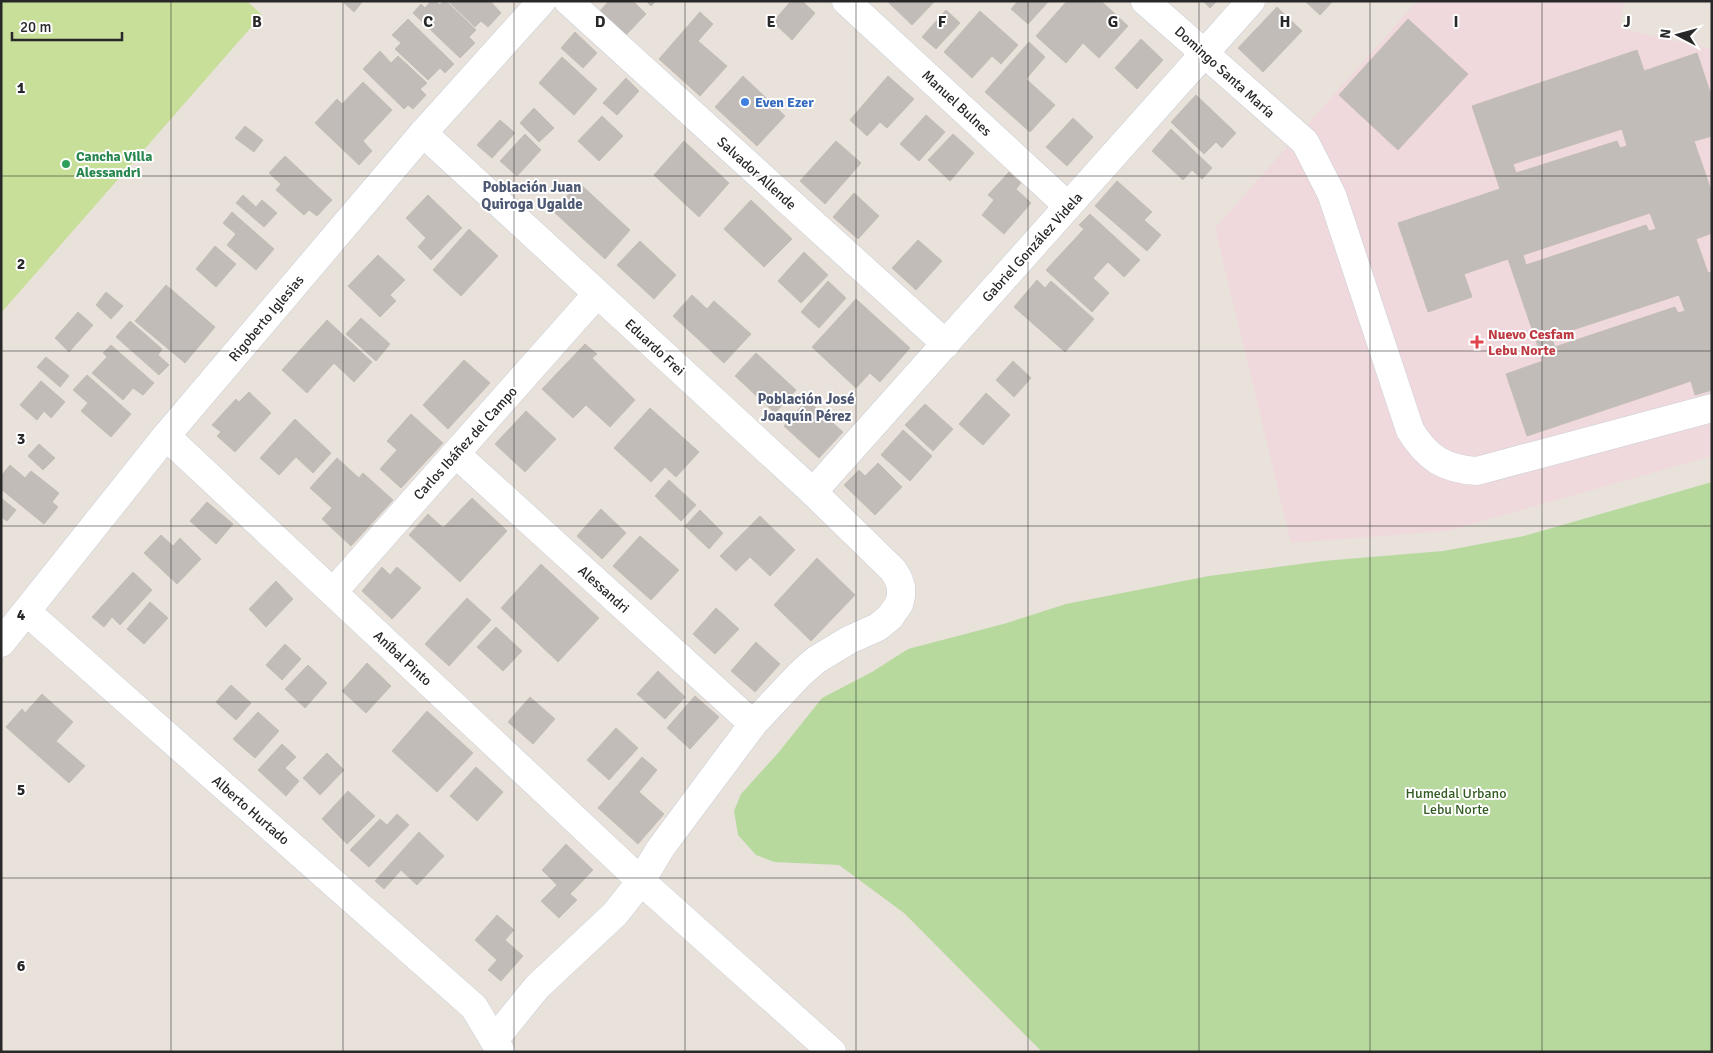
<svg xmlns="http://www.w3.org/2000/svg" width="1713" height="1053" font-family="Signika,sans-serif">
  <rect width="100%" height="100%" fill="#e9e2db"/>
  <!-- medical -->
  <polygon fill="#efd9dc" points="1417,1 1624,1 1620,28 1712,49 1712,456 1447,531 1291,543 1215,228"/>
  <!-- green -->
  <polygon fill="#b7d99e" points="1712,482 1712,1052 1042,1052 904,913 839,865 774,862 756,855 738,835 734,811 741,794 779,752 822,698 872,672 908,649 1007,623 1066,604 1209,576 1323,561 1443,551 1524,536"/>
  <!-- pitch -->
  <polygon fill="#c8df9a" points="1,1 247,1 262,15 1,313"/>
  <!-- building -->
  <g fill="#c1bcb8" stroke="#c4bdb5" fill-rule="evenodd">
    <polygon points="342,1 363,1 354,12"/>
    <polygon points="431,1 436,1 440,5 443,1 446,1 476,30 469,37 475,43 460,58 413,13 421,4 425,8"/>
    <polygon points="448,1 490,1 501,13 488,27 481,21 475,27"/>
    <polygon points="609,1 633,1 646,14 625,36 599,12"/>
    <polygon points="646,1 656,1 651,6"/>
    <polygon points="791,1 802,1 815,13 792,40 773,22"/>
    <polygon points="887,1 935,1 912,25"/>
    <polygon points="1018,1 1049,1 1028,24 1011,9"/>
    <polygon points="1067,1 1101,1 1128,26 1099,58 1083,43 1066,63 1036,36"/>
    <polygon points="1203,1 1217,1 1210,8"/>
    <polygon points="1305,1 1333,1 1320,15"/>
    <polygon points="1277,7 1302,31 1263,72 1238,48"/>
    <polygon points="946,10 960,23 936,49 922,37"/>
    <polygon points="980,11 1018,45 1001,64 992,56 972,78 944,52"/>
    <polygon points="700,12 713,24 698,41 727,66 700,96 659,59"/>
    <polygon points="408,19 454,64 445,73 440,68 428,80 395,49 401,43 392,35"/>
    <polygon points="1408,19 1468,74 1398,150 1339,95"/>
    <polygon points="575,32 597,53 583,68 561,48"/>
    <polygon points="1141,39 1163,60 1137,89 1115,68"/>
    <polygon points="1029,42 1045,57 1026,79 1055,105 1030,132 985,92"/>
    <path d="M1637,50L1644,71L1697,53L1712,98V136L1694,141L1712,193V233L1696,239L1708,273L1712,272V390L1695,395L1691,381L1527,436L1506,374L1543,361L1508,259L1464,274L1472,297L1428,312L1398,223L1500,189L1472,106ZM1622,129L1627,146L1620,148L1617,141L1516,173L1513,164ZM1650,213L1656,229L1649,231L1646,225L1526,265L1523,255ZM1679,295L1685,311L1678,313L1675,307L1555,347L1551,337Z"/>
    <polygon points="380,51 391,63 398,56 427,83 420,89 426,95 413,109 408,105 404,109 363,69"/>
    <polygon points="562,57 597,89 574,115 539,83"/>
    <polygon points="743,76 785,116 757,146 715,107"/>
    <polygon points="888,76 914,99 887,128 880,122 867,136 850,120"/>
    <polygon points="626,78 639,91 617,115 603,103"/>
    <polygon points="363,82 392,110 363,141 372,151 359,165 315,123 337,99 342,104"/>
    <polygon points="1196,95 1236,133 1222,148 1216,142 1204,154 1171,122"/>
    <polygon points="534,108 554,128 539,142 520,123"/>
    <polygon points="926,115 945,132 919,161 900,144"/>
    <polygon points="602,116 623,136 599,161 578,141"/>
    <polygon points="1073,118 1093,137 1067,166 1046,147"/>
    <polygon points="500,120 515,133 492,158 477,145"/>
    <polygon points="245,126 263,140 254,152 235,138"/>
    <polygon points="1171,129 1212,168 1202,179 1192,170 1183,180 1152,151"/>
    <polygon points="525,134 541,150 517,176 500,161"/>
    <polygon points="953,134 974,153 950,181 928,160"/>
    <polygon points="684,141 729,183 699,217 654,175"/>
    <polygon points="836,141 861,163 825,204 800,181"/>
    <polygon points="285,156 332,200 317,216 309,210 304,215 276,190 281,184 269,173"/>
    <polygon points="1009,172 1021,183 1016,189 1031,203 1004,234 982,215 994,200 988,195"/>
    <polygon points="1117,181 1152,212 1144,220 1161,235 1147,251 1095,206"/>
    <polygon points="579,183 630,230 605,259 553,211"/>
    <polygon points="854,193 879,216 858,239 833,217"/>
    <polygon points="243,195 256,207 262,200 277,213 264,227 236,203"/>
    <polygon points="428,195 462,228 431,260 418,247 426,238 406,218"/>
    <polygon points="751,200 792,239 764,267 724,229"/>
    <polygon points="232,212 274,249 256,270 227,245 236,234 223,223"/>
    <polygon points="1090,214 1140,260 1124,277 1108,262 1093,278 1109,293 1092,312 1046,270 1084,229 1079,225"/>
    <polygon points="469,229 498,256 461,296 433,270"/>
    <polygon points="918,240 942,261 916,290 892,268"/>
    <polygon points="640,241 676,275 654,299 617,265"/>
    <polygon points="215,246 236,264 216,287 196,269"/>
    <polygon points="804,252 828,275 801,303 778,281"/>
    <polygon points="378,255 405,280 390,295 396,301 380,317 348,286"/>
    <polygon points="1037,280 1045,288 1051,281 1094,319 1065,352 1014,307"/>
    <polygon points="828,281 846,298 819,328 801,312"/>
    <polygon points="166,285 215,327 185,363 135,321"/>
    <polygon points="106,292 123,306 111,319 96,305"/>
    <polygon points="692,295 707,309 714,301 751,334 724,363 673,316"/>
    <polygon points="856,299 910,348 880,382 870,373 856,388 812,347"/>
    <polygon points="78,312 93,325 69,352 55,338"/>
    <polygon points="361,318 390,344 376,361 346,334"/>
    <polygon points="327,320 372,362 354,382 334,363 307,393 282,370"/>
    <polygon points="130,321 162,349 158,355 169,365 159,375 116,337"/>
    <polygon points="585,344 597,354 592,358 635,400 610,427 586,405 573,418 542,389"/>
    <polygon points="111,345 154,383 143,395 133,388 123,400 92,373 107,357 103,353"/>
    <polygon points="756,353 796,390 775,413 735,376"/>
    <polygon points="46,357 69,376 60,387 37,367"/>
    <polygon points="464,360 490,383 448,429 423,405"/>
    <polygon points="1013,361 1031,378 1014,397 996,380"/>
    <polygon points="87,375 131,414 111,437 81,411 88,403 73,390"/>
    <polygon points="41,381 65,402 51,418 44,411 37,420 20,405"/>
    <polygon points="249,392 271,413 235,452 217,436 221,432 212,425 236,399 239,402"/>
    <polygon points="986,393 1010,415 983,445 959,424"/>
    <polygon points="807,400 843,432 819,458 784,426"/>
    <polygon points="925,404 953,429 933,451 905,425"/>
    <polygon points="650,408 699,452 676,477 665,467 651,482 614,448"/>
    <polygon points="526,411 556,439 525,472 495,444"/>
    <polygon points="411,414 443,443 401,488 380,469 397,450 387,441"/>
    <polygon points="295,419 331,453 313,473 296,457 279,475 260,458"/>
    <polygon points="903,430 932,456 910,481 881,455"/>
    <polygon points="39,444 55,458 43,470 28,456"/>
    <polygon points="337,458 359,478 363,473 393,500 351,546 322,519 332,508 310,488"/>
    <polygon points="878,463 902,487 875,515 844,485 859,470 865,476"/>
    <polygon points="10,465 25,478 31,471 59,493 52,502 58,507 44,524 1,489 1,476"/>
    <polygon points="669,480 696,505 681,521 655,496"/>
    <polygon points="1,498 16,510 7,521 1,517"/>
    <polygon points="472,498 507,531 460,582 409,535 428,514 443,528"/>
    <polygon points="207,502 233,524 216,544 190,521"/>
    <polygon points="601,509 626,533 602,559 577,536"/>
    <polygon points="700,510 723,533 709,549 685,526"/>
    <polygon points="760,516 795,550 770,576 750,557 736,571 720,556"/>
    <polygon points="161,535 173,546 180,538 201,559 177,584 144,553"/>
    <polygon points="640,536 679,570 651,600 613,566"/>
    <polygon points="817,558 855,595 811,641 774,605"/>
    <polygon points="541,564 599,618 558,662 501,608"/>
    <polygon points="382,567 390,575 397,567 421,588 392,619 362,591"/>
    <polygon points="133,572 152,590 120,625 112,617 104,627 92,617"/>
    <polygon points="276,581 293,599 266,627 249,609"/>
    <polygon points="467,598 491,620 449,666 425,644"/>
    <polygon points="150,602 168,618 144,644 127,629"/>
    <polygon points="716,608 739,629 715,654 693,634"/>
    <polygon points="496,627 522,651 503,671 477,647"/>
    <polygon points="756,642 780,664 755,692 731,671"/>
    <polygon points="285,644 301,659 282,680 266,665"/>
    <polygon points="367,663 391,686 366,713 342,691"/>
    <polygon points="308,665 327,683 305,708 285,689"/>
    <polygon points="658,671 685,697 665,719 637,694"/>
    <polygon points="231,685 251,703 236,720 216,702"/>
    <polygon points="42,694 73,722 56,741 85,766 69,783 6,727 22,709 25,713"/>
    <polygon points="695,696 719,717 690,749 667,728"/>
    <polygon points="530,697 555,719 533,744 508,722"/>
    <polygon points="427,711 473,753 437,792 392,751"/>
    <polygon points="258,712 279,731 255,758 233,739"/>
    <polygon points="616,728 638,748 609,780 587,760"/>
    <polygon points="282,744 296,757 285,768 299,781 286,796 258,770"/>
    <polygon points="327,753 344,770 320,795 303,778"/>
    <polygon points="642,757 657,770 639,792 664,814 638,844 598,808"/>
    <polygon points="476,767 503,792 477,821 450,796"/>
    <polygon points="348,791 375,816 347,844 322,819"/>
    <polygon points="397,814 409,825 369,867 350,850 380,819 387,825"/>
    <polygon points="419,832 444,856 417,885 401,870 384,889 375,881"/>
    <polygon points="566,844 593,870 570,894 577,900 559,918 541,901 557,885 542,870"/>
    <polygon points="497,915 514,930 505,940 523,956 501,981 488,970 497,960 475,940"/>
  </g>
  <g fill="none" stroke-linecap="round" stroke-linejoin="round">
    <defs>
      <g id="minor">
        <polyline points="568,1 946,344"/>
        <polyline points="846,1 1068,206"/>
        <path d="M1145,1L1305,142L1332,195L1410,430C1427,458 1444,469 1477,471L1712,408"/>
        <polyline points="423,133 813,492 893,570 898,578 901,587 901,596 899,604 890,617 878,627 849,640 816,660 800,674 753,724 660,849 641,881 615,914 537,987 494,1040"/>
        <polyline points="166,436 641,881 832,1052"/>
        <polyline points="456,454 753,724"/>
        <polyline points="813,492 1251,1"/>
        <polyline points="333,592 597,294"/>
        <polyline points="27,612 474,1007 501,1052"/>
        <polyline points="1,643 166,436 423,133 542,1"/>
      </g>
    </defs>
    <!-- minor casing -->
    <use href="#minor" stroke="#caced8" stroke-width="29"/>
    <!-- minor -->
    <use href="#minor" stroke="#fff" stroke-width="28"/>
  </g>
  <!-- grid -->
  <path fill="none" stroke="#282828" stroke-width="1" stroke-opacity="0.55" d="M171,1V1052M343,1V1052M514,1V1052M685,1V1052M856,1V1052M1028,1V1052M1199,1V1052M1370,1V1052M1542,1V1052M1,176H1712M1,351H1712M1,526H1712M1,702H1712M1,878H1712"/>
  <!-- markers -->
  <circle fill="#3f7fe0" stroke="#fff" stroke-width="2" cx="745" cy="102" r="5"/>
  <circle fill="#2e9e5b" stroke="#fff" stroke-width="2" cx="66" cy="164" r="5"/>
  <path fill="#e0444e" stroke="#fff" stroke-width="2" d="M1474.5 334.5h5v5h5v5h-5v5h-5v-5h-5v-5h5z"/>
  <g text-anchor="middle" stroke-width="4" stroke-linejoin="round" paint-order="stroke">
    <!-- street labels -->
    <g font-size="14" fill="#282828" stroke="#fff">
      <text transform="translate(1225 72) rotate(42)" y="5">Domingo Santa María</text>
      <text transform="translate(957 103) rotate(43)" y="5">Manuel Bulnes</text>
      <text transform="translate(757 173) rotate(42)" y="5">Salvador Allende</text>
      <text transform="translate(1032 247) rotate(-48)" y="5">Gabriel González Videla</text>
      <text transform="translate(266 318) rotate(-50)" y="5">Rigoberto Iglesias</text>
      <text transform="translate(655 347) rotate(43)" y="5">Eduardo Frei</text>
      <text transform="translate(465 443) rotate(-48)" y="5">Carlos Ibáñez del Campo</text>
      <text transform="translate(604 589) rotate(42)" y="5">Alessandri</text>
      <text transform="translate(403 658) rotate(43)" y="5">Aníbal Pinto</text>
      <text transform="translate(251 810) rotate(41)" y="5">Alberto Hurtado</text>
    </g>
    <!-- shop labels -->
    <g font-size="14" font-weight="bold" fill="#366cbe" stroke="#fff" text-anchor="start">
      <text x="755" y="107">Even Ezer</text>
    </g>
    <!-- leisure labels -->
    <g font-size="14" font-weight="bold" fill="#27864d" stroke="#fff" text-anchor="start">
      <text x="76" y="161">Cancha Villa<tspan x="76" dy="16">Alessandri</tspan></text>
    </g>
    <!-- health labels -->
    <g font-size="14" font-weight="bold" fill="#be3a42" stroke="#fff" text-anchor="start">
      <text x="1488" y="339">Nuevo Cesfam<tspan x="1488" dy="16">Lebu Norte</tspan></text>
    </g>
    <!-- park labels -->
    <g font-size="14" fill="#325b21" stroke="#fff">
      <text x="1456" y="798">Humedal Urbano<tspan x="1456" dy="16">Lebu Norte</tspan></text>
    </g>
    <!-- neighbourhood labels -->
    <g font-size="15" font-weight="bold" fill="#4e5873" stroke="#fff">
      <text x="532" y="192">Población Juan<tspan x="532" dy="17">Quiroga Ugalde</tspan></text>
      <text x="806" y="404">Población José<tspan x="806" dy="17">Joaquín Pérez</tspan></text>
    </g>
  </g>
  <g font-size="16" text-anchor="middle" font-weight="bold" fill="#282828" stroke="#fff" stroke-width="4" stroke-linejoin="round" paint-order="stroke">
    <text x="257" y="27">B</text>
    <text x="428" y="27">C</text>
    <text x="600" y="27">D</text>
    <text x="771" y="27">E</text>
    <text x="942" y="27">F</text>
    <text x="1113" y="27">G</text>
    <text x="1285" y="27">H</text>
    <text x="1456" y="27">I</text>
    <text x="1627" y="27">J</text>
    <text x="21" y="93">1</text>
    <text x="21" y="269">2</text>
    <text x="21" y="444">3</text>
    <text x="21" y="620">4</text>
    <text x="21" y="795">5</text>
    <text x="21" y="971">6</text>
  </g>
  <!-- border -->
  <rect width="1713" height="1053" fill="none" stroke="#282828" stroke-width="5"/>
  <!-- north arrow -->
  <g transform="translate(1678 35) rotate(276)" stroke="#ffffff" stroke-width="4" paint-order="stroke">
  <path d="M0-4L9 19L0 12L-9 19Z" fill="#282828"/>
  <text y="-8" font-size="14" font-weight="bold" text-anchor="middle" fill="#282828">N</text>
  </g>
  <!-- scale -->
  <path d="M12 32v8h110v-8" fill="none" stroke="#282828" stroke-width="2.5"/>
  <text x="20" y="32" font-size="15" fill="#282828" stroke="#ffffff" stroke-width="4" paint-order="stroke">20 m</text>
</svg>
